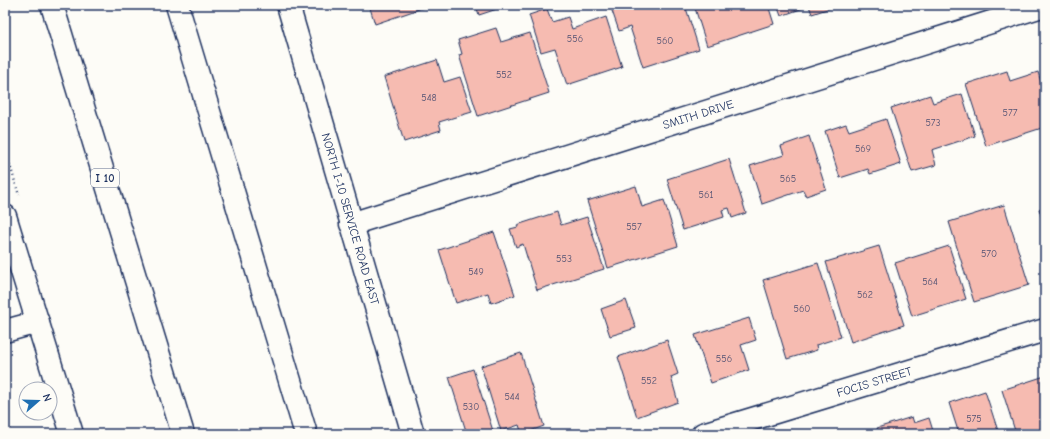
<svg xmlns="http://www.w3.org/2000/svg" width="1050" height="439" font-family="'Comic Neue',sans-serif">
  <rect width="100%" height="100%" fill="#fdfcf7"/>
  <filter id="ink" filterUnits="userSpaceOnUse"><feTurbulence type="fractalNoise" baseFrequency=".025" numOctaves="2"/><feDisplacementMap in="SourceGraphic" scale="8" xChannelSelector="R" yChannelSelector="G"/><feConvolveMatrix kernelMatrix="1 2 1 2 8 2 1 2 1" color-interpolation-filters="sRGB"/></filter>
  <g filter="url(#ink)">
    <!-- building -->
    <g fill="#f6bbb1" stroke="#1b2f5e">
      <polygon points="369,5 431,5 375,24"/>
      <polygon points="476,5 509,5 479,15"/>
      <polygon points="610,5 685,5 699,49 643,67 630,27 619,31"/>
      <polygon points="694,5 768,5 774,24 707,46"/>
      <polygon points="777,5 839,5 812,14 809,6 781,16"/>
      <polygon points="547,9 552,22 568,17 572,29 606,17 622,67 567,85 555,48 541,52 529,15"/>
      <polygon points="496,28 501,42 530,33 549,93 478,116 459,55 462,54 458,40"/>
      <polygon points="437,60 444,82 460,77 472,112 439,122 441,130 404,142 384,77"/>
      <polygon points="1007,71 1010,81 1038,72 1045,96 1045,127 986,146 966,84"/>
      <polygon points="962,94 975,136 932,150 936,165 912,172 891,108 930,95 933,103"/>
      <polygon points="886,119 901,164 870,174 868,169 840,178 825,131 846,124 849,131"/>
      <polygon points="809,136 826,189 806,196 803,190 762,204 750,166 784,155 781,146"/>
      <polygon points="729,159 746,213 732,218 729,208 722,210 724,217 683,230 667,179"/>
      <polygon points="636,186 642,207 664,200 678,246 608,268 587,201"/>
      <polygon points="1004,205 1029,285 974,302 949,222"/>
      <polygon points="1045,206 1045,228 1039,209"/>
      <polygon points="557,212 561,225 587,217 604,269 537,290 523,244 516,247 510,229 518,227 517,225"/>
      <polygon points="494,232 515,295 491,303 488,293 456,303 439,250"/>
      <polygon points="879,246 904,325 851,342 826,262"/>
      <polygon points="949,246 966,299 912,316 895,263"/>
      <polygon points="818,263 841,337 816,345 817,350 787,359 763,280"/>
      <polygon points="626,300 636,328 610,336 601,309"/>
      <polygon points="749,318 756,340 741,345 749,370 711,383 695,335"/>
      <polygon points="667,340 678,374 671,377 678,402 637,417 618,357"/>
      <polygon points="521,353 544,426 522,434 519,425 501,431 481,366"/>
      <polygon points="473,369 494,434 467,434 449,377"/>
      <polygon points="1045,376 1045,434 1016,434 1002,390"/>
      <polygon points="985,391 999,434 959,434 949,403"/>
      <polygon points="912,417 914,423 929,418 934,434 879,434 877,428"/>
    </g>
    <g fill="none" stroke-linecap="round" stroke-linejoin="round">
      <defs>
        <g id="minor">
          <path id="s1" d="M351,224L1045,5"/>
          <polyline points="5,331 38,322"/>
          <path id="s2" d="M703,434L1045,330"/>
        </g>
        <g id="tertiary">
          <path id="s3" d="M288,5L413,434"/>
          <polyline points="5,216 72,434"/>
        </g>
        <g id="motorway">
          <polyline points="52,5 183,434"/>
          <polyline points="177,5 306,434"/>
        </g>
      </defs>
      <!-- minor casing -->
      <use href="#minor" stroke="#1b2f5e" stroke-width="25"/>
      <!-- tertiary casing -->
      <use href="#tertiary" stroke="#1b2f5e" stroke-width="25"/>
      <!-- motorway casing -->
      <use href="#motorway" stroke="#1b2f5e" stroke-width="25"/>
      <!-- path -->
      <polyline stroke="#1b2f5e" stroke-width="2.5" stroke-dasharray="1 3" stroke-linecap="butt" points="5,149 19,195"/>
      <!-- minor -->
      <use href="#minor" stroke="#fdfcf7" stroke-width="22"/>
      <!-- tertiary -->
      <use href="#tertiary" stroke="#fdfcf7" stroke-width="22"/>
      <!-- motorway -->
      <use href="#motorway" stroke="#fdfcf7" stroke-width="22"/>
    </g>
  </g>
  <g text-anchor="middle" stroke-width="3" stroke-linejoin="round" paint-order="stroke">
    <!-- number labels -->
    <g font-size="10" fill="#525273">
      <text x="575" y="42">556</text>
      <text x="665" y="44">560</text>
      <text x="504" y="78">552</text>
      <text x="429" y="101">548</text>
      <text x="1010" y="116">577</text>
      <text x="933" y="126">573</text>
      <text x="863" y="152">569</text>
      <text x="788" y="182">565</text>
      <text x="706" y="198">561</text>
      <text x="634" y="230">557</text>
      <text x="989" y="257">570</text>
      <text x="564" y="262">553</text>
      <text x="476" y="275">549</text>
      <text x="930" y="285">564</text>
      <text x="865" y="298">562</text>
      <text x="802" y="312">560</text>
      <text x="724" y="362">556</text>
      <text x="649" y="384">552</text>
      <text x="512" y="400">544</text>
      <text x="471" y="410">530</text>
      <text x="974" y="422">575</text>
    </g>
    <!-- shield labels -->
    <rect fill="#fdfcf7" stroke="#5f6c8c" stroke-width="1" x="91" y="169" width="28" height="18" rx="3"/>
    <g font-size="11" font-weight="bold" fill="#1b2f5e">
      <text x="105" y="182">I 10</text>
    </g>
    <!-- street labels -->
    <g font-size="12" fill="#1b2f5e" stroke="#fdfcf7">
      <text dy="4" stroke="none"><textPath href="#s1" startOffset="364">SMITH DRIVE</textPath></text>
      <text dy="4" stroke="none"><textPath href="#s3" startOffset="223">NORTH I-10 SERVICE ROAD EAST</textPath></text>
      <text dy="4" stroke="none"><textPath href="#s2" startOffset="179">FOCIS STREET</textPath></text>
    </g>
  </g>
  <!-- margin -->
  <rect width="1050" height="439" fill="none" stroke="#fdfcf7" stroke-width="20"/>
  <rect x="10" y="10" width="1030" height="419" fill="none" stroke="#1b2f5e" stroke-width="1.5" filter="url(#ink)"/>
  <!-- north arrow -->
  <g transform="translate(38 401) rotate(70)"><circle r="19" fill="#fdfcf7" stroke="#a3aaba"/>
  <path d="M0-3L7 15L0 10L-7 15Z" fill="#1f6fb2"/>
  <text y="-6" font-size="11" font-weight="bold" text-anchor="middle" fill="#1b2f5e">N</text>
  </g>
</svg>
